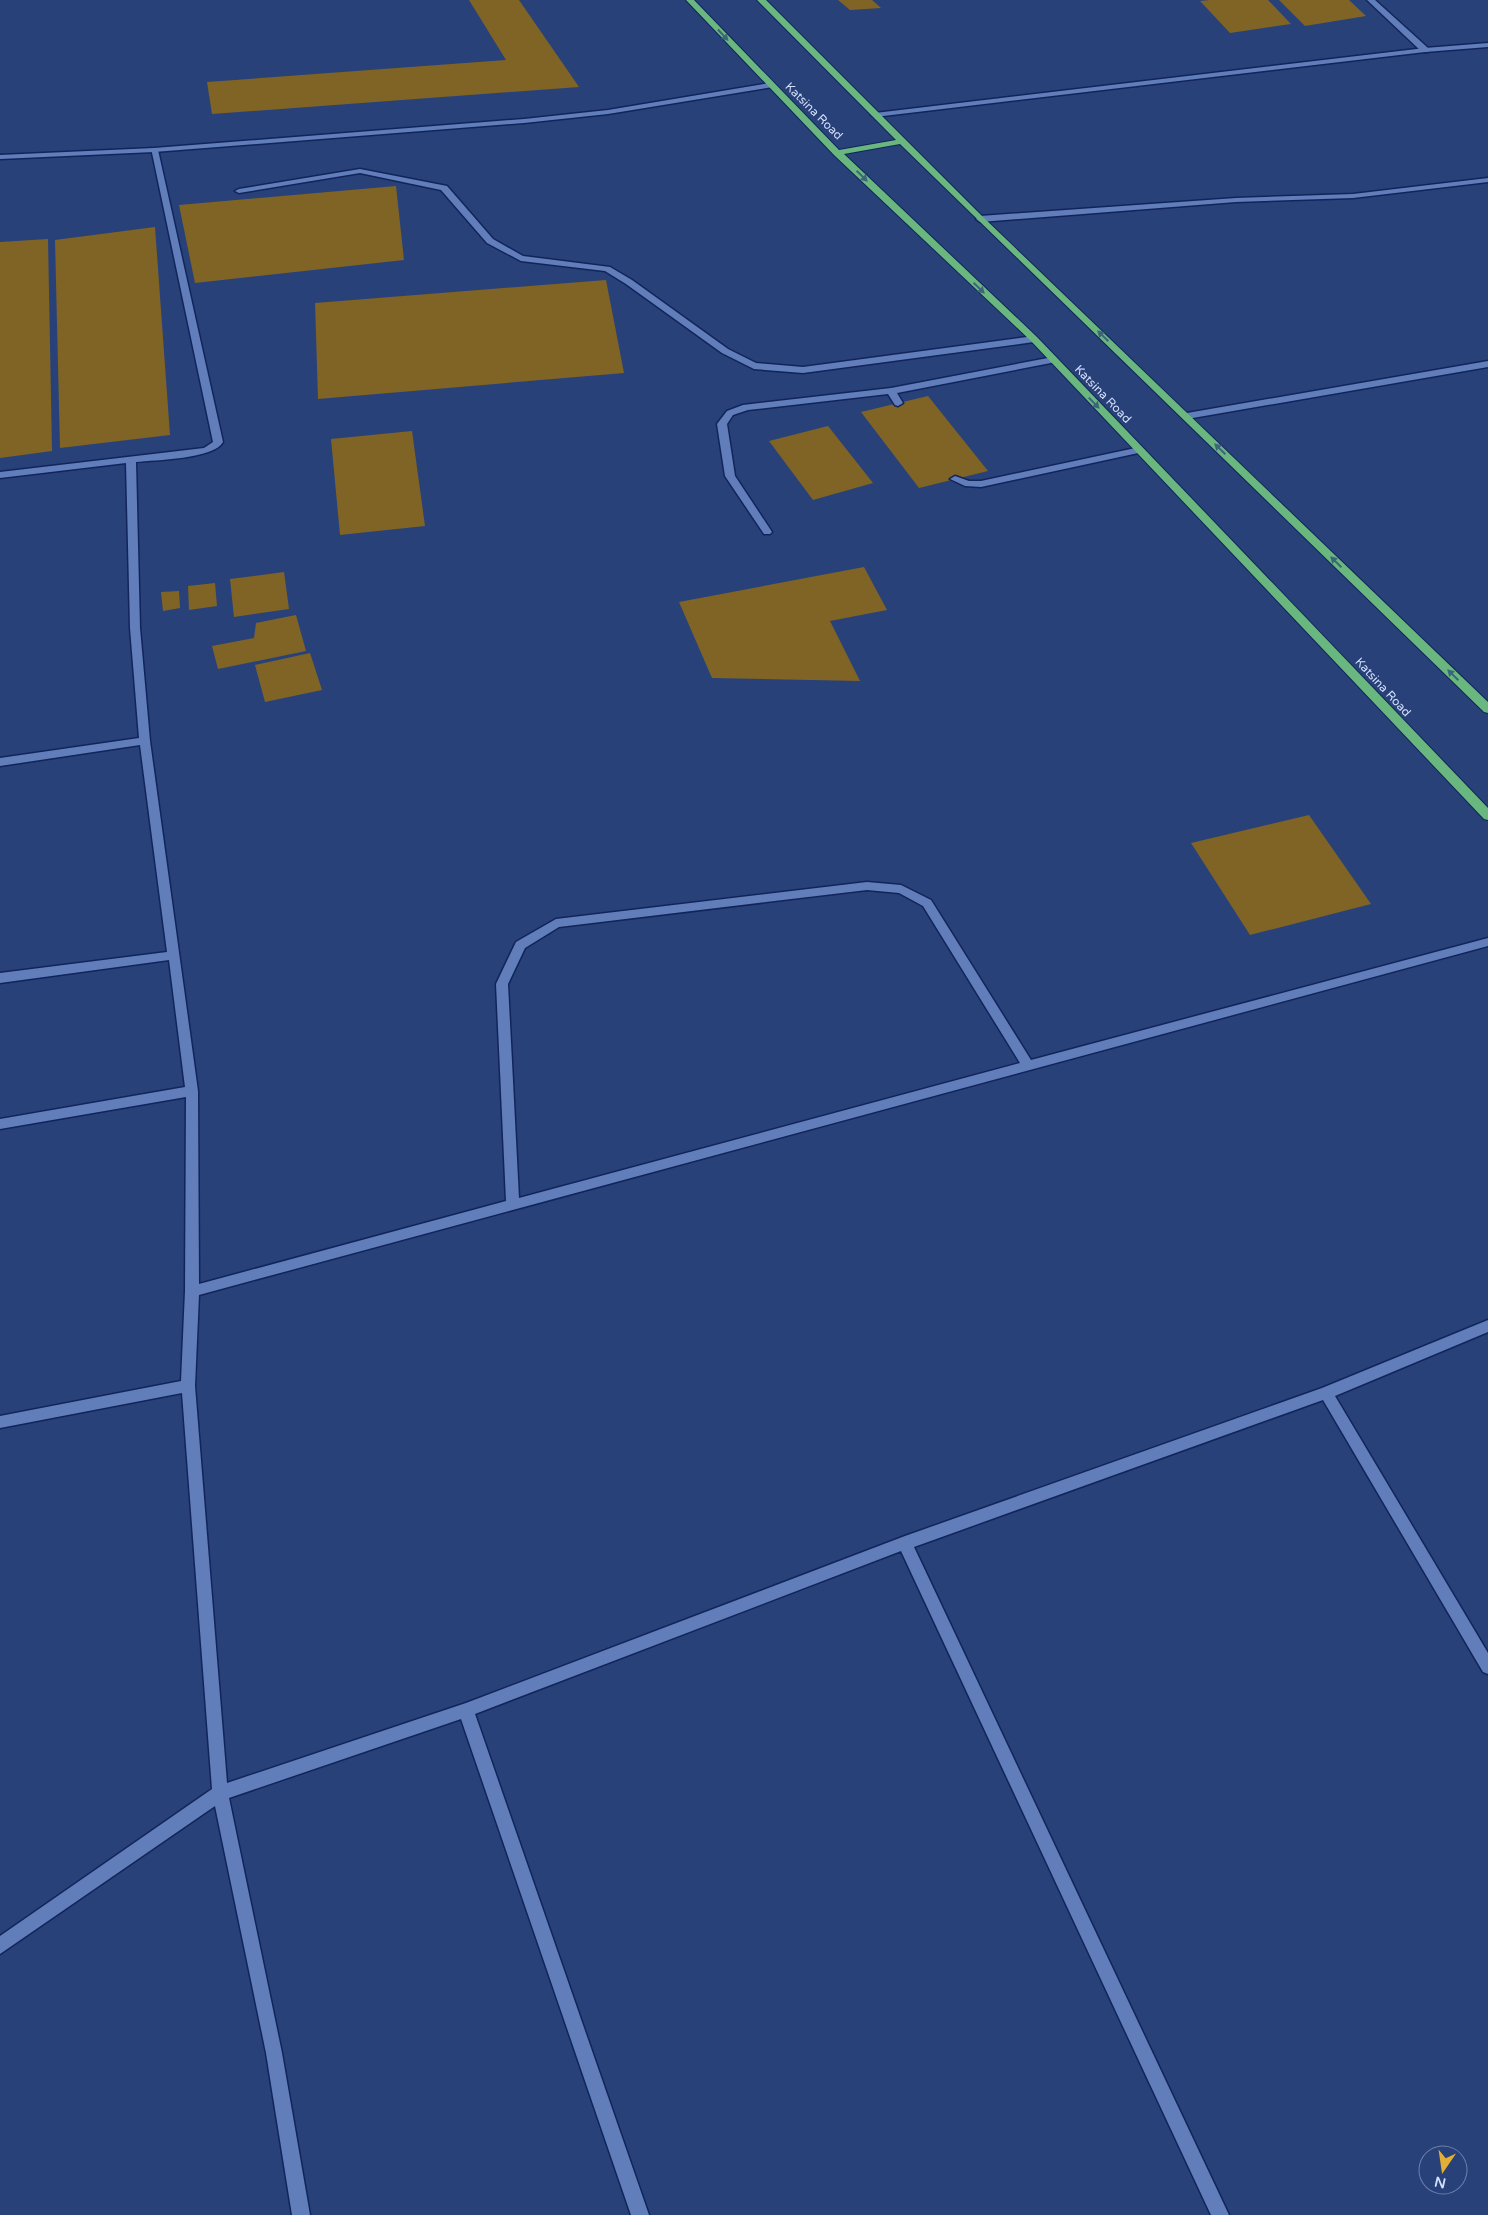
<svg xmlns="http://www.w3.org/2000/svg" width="1488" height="2215" font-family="'Varela Round',sans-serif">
  <rect width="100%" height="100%" fill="#294179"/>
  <!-- building -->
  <g fill="#7f6425">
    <polygon points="469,0 519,0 579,87 212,114 207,82 506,60"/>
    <polygon points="838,0 872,0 881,8 850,10"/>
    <polygon points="1210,0 1268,0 1291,24 1230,33 1200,1"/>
    <polygon points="1279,0 1349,0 1366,16 1305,26"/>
    <polygon points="396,186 404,260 195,283 179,205"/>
    <polygon points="155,227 170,435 60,448 55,240"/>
    <polygon points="48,239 52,451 0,458 0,242"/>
    <polygon points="606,280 624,373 318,399 315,303"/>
    <polygon points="928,396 988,471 919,488 861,412"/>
    <polygon points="828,426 873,483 813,500 769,441"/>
    <polygon points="412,431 425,526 340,535 331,439"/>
    <polygon points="864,567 887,610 830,621 860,681 712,678 679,602"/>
    <polygon points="284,572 289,609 234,617 230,579"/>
    <polygon points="215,583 217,606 189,610 188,586"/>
    <polygon points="179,591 180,608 163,611 161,592"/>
    <polygon points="296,615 306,651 218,669 212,646 254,638 256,623"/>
    <polygon points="310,653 322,690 265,702 255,665"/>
    <polygon points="1309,815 1371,904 1250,935 1191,843"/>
  </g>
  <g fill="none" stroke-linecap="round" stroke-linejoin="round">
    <defs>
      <g id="service">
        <polygon points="360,169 447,186 493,239 523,256 610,267 632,280 728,349 756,363 803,367 1034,336 1038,339 1034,342 803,373 754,369 722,353 626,284 605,271 521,261 487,243 441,190 360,173 239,193 235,191 239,189"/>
        <polygon points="1053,357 1058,360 1056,362 897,393 903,403 898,406 895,405 888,394 748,410 733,415 727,424 735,476 772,532 770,534 764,534 725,476 717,424 727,411 743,405 891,388"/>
        <polygon points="1140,447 1145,450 1143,452 981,487 965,486 950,479 955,476 969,481 981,481"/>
      </g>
      <g id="minor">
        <polygon points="1367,0 1375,0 1428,48 1428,52 1422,52"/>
        <path d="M151,148L158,150L223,442C214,459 155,460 136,462L140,628L150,741L198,1091L199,1284L506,1201L496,984L516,942L556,919L867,882L901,885L931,900L1031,1060L1488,938V946L199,1295L195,1386L227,1783L466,1703L905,1536L1322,1388L1488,1320V1332L1335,1396L1488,1653V1674L1483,1672L1323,1400L914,1547L1229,2215H1211L901,1551L475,1714L649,2215H631L461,1719L229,1798L282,2053L310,2215H292L266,2053L215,1806L0,1954V1936L212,1789L182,1393L0,1428V1416L181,1381L185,1291L186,1097L0,1129V1119L185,1087L169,960L0,983V973L167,952L140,745L0,766V758L139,738L130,628L126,463L0,478V472L204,448L213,442ZM867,890L899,893L923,906L1020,1063L519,1198L508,984L525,948L559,927Z"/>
        <polygon points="1488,178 1488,182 1353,198 1236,202 980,222 976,219 980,216 1236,198 1353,194"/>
        <polygon points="1488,361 1488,367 1187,419 1182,416 1187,413"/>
      </g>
      <g id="tertiary">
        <polygon points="1488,43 1488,47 1425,52 875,117 871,115 875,113 1425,48"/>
        <polygon points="770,83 774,85 773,87 608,114 524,123 154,152 0,159 0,155 154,148 524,119 608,110"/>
      </g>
      <polygon id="trunk" points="686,0 694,0 839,150 896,140 757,0 766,0 983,217 1488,702 1488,713 1484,712 900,144 844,154 1037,337 1488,808 1488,820 1484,819 1031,341 834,155"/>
    </defs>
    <!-- service casing -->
    <use href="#service" stroke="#11255b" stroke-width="3"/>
    <!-- minor casing -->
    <use href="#minor" stroke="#11255b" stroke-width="3"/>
    <!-- tertiary casing -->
    <use href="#tertiary" stroke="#11255b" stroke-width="3"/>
    <!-- trunk casing -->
    <use href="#trunk" stroke="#11255b" stroke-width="2"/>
    <!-- service -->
    <use href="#service" fill="#617dba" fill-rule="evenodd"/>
    <!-- minor -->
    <use href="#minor" fill="#617dba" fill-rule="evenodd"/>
    <!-- tertiary -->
    <use href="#tertiary" fill="#617dba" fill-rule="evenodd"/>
    <!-- trunk -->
    <use href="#trunk" fill="#69b67e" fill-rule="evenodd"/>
  </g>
  <!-- one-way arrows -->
  <defs><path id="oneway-solid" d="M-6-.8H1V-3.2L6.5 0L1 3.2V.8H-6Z" transform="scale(1.25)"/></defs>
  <g fill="#3c647a">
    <use href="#oneway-solid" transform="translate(723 35) rotate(47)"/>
    <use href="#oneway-solid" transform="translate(862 176) rotate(44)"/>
    <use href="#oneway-solid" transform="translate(979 288) rotate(44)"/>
    <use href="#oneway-solid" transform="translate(1103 336) rotate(-136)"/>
    <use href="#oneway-solid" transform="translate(1094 403) rotate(46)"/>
    <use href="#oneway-solid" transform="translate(1220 449) rotate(-136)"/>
    <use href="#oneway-solid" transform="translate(1336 562) rotate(-136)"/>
    <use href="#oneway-solid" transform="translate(1453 675) rotate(-136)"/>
  </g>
  <g text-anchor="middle" stroke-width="4.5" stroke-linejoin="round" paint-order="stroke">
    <!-- far-street labels -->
    <g font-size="12" fill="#d2dffa" stroke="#294179">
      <text transform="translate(814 111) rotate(45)" y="4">Katsina Road</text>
      <text transform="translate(1103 394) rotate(46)" y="4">Katsina Road</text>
      <text transform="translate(1383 687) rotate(47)" y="4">Katsina Road</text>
    </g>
  </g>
  <!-- north arrow -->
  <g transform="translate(1443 2170) rotate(193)"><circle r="24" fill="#294179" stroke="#6d80ad"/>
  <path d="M0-4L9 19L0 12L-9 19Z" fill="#e2af34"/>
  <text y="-8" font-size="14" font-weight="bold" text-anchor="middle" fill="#d2dffa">N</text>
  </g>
</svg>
